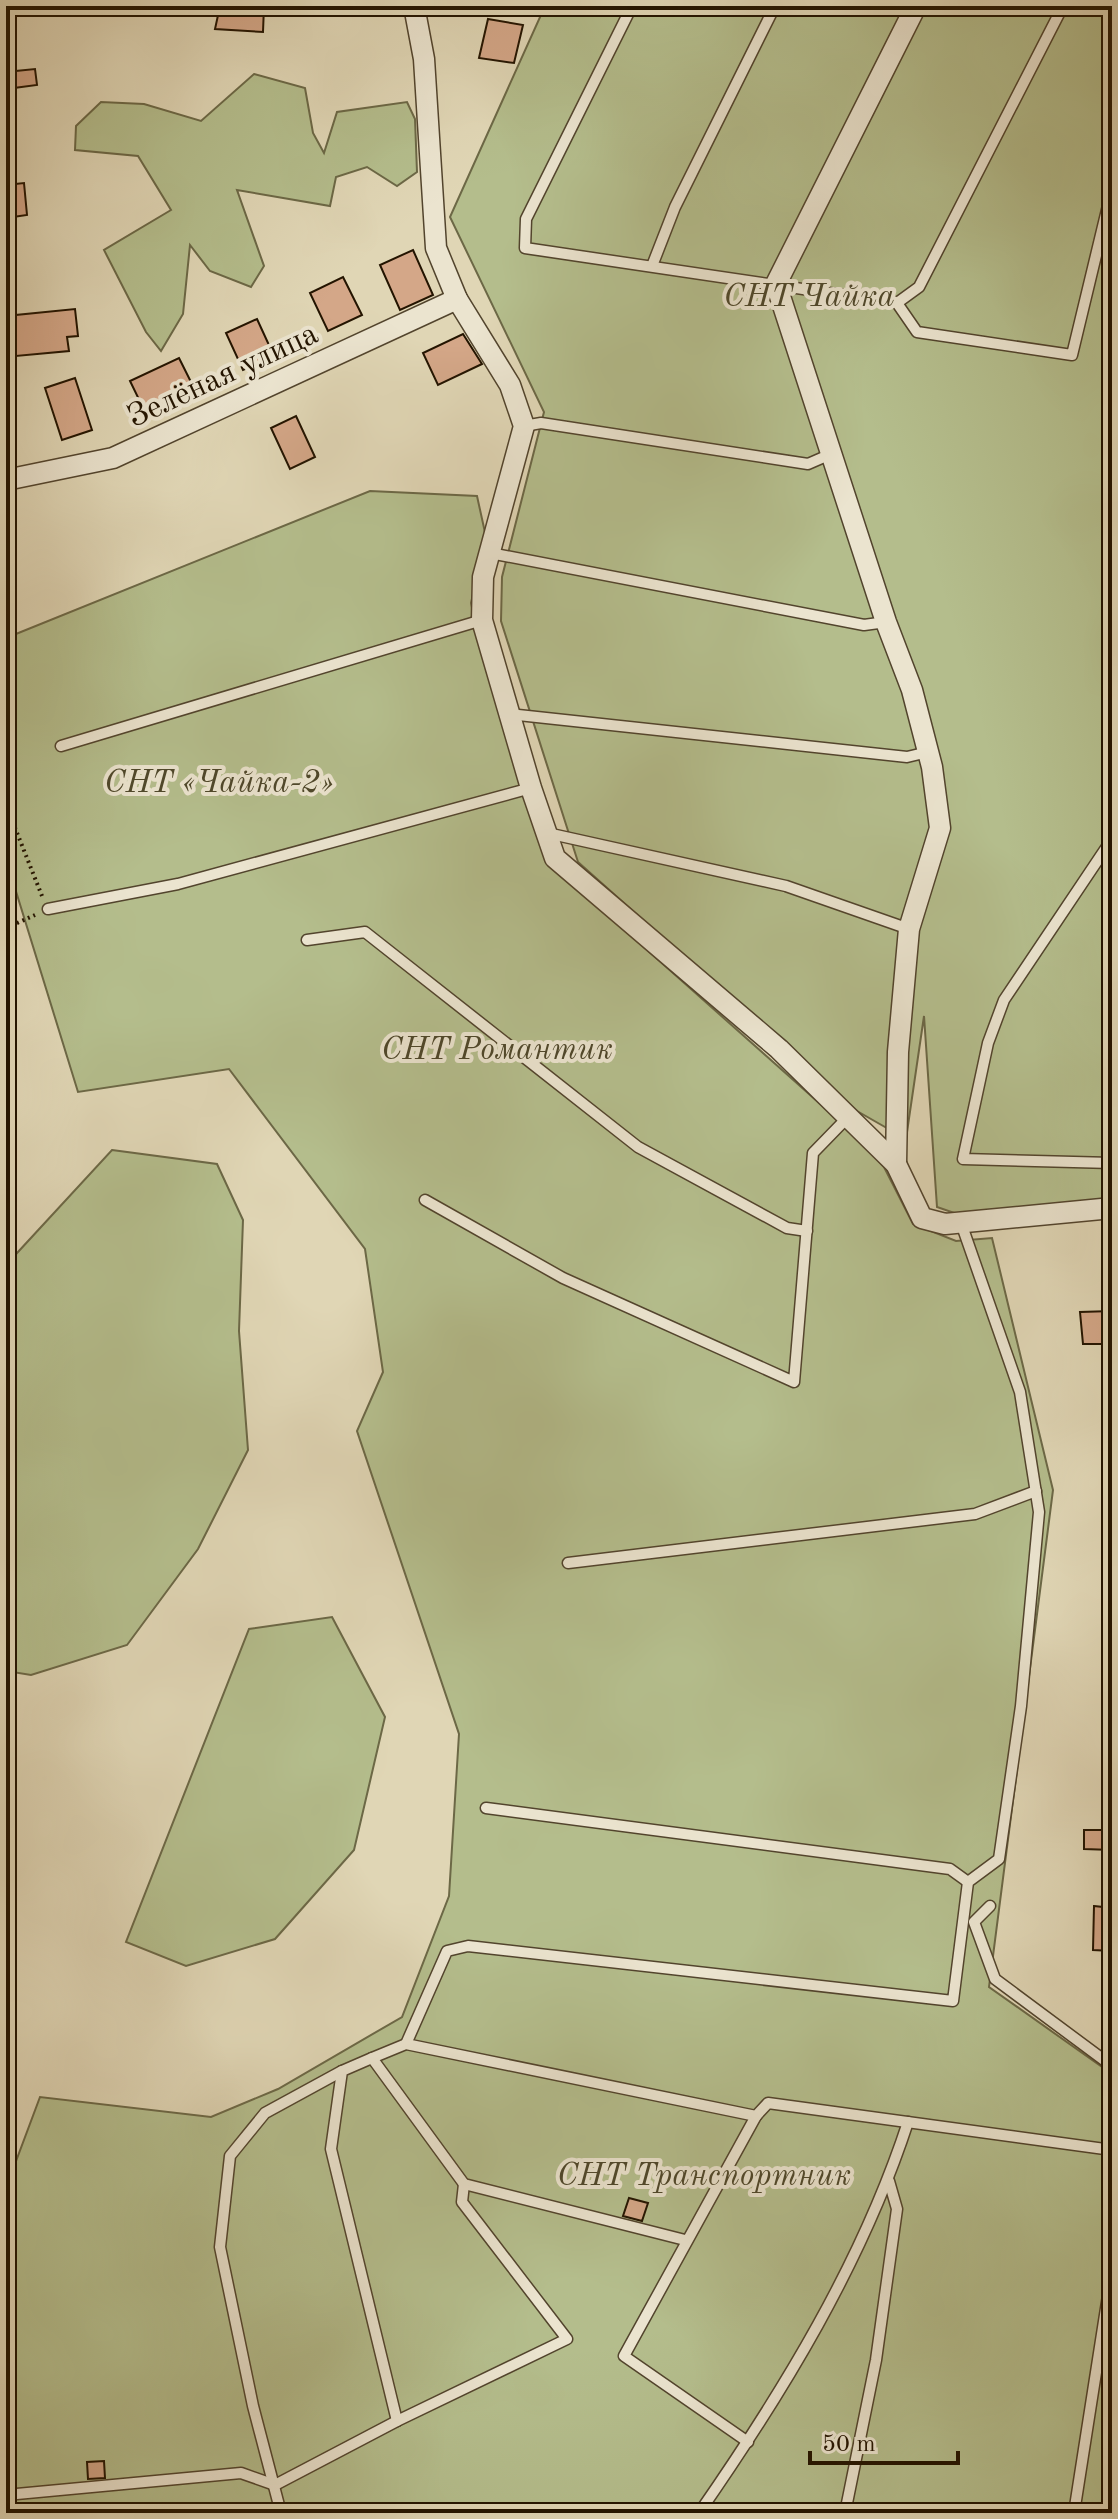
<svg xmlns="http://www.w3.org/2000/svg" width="1118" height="2519" font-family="'Old Standard TT',serif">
  <rect width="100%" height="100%" fill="#e0d6b5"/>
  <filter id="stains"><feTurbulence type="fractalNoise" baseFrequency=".0025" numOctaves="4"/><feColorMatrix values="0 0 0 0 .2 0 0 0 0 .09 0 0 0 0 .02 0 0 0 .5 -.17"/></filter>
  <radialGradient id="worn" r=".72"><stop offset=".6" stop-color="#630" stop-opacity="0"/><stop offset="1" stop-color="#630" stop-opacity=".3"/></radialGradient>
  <!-- green -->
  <g fill="#b4bd8c" stroke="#6c6846" stroke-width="2">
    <polygon points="545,6 1112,6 1112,1206 960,1215 937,1207 924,1016 906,1139 857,1111 578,862 501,621 502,577 544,412 450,217"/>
    <polygon points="254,74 305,88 313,133 324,153 337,112 407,102 415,119 417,172 397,186 367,167 336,177 330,206 237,190 264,266 251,287 210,271 190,245 183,314 161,351 146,332 104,250 171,210 138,156 75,150 76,126 101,102 144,104 201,121"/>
    <polygon points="370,491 477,496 486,537 471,603 483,659 546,860 854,1134 884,1167 913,1224 956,1241 992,1238 1053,1490 989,1987 1112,2074 1112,2513 6,2513 6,2188 40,2097 211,2117 278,2089 402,2017 449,1896 459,1734 357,1431 383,1372 365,1249 229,1069 78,1092 6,859 6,638"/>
    <polygon points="112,1150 217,1164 243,1220 239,1331 248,1450 198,1549 127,1645 31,1675 6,1671 6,1265"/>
    <polygon points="332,1617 385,1717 354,1850 275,1939 186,1966 126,1942 249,1629"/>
  </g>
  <!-- building -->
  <g fill="#d4a788" stroke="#231400" stroke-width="2">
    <polygon points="220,6 264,6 263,32 215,29"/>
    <polygon points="488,19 523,25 514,63 479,58"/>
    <polygon points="35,69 37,85 6,89 6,72"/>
    <polygon points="24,183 27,215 6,218 6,185"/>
    <polygon points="413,250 433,295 400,310 380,265"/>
    <polygon points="343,277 362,315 328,331 310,293"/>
    <polygon points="75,309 78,336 67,337 69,351 16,356 15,348 6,349 6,316"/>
    <polygon points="257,319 274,356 243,370 226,333"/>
    <polygon points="463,334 482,364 438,385 423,353"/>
    <polygon points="179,358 196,392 147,416 130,381"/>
    <polygon points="75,378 92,430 62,440 45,388"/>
    <polygon points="296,416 315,457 290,469 271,428"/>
    <polygon points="1112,1311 1112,1344 1083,1344 1080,1312"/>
    <polygon points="1084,1830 1112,1830 1112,1850 1084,1849"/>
    <polygon points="1094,1906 1112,1908 1112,1951 1093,1950"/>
    <polygon points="629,2198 648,2203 642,2221 623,2216"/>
    <polygon points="104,2461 105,2478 88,2479 87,2462"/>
  </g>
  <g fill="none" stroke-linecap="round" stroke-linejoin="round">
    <defs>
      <g id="service">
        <polyline points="632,6 526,219 525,248 897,303 917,332 1072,355 1112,189"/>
        <polyline points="652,266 675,207 775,6"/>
        <polyline points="897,303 919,287 1063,6"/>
        <polyline points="524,426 541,423 808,464 831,454"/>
        <polyline points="490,553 864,625 886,622"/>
        <polyline points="509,714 907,757 928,752"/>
        <polyline points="61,746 482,620"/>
        <polyline points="547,833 786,886 909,929"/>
        <polyline points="1112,839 1004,1000 988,1043 963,1159 1112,1163"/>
        <polyline points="48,909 178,884 531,788"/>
        <polyline points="307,940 365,932 638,1147 787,1228 807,1231"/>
        <polyline points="425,1200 563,1278 794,1382 813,1153 848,1117"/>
        <polyline points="568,1563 975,1514 1036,1491"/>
        <polyline points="486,1808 950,1869 968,1882"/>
        <polyline points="990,1906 974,1922 995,1979 1112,2066"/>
        <polyline points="406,2044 447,1951 468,1946 953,2001 968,1882 999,1859 1021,1706 1039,1512 1020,1392 961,1223"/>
        <polyline points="372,2058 342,2071 331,2149 397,2421"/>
        <polyline points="685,2240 464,2184 372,2058 406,2044 756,2116 768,2103 1112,2150"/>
        <polyline points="748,2442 624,2356 756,2116"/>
        <polyline points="6,2495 241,2473 275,2485 397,2421 567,2339 462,2202 464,2184"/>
        <polyline points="281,2513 253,2406 220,2247 230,2156 265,2113 342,2071"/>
        <path d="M699,2513C783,2392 862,2263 908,2122"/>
        <polyline points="845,2513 876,2360 897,2209 889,2181"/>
        <polyline points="1074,2513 1112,2270"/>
      </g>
      <g id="minor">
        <polyline points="414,6 424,59 436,248 457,299 510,385 524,426 483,577 482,620 531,788 555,858 779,1049 896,1164 922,1218 945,1224 1112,1208"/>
        <polyline points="6,480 113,458 457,299"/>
        <polyline points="896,1164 898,1052 909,929 940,828 932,767 912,690 886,622 776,284 916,6"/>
      </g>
    </defs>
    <!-- service casing -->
    <use href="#service" stroke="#52442d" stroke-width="13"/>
    <!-- minor casing -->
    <use href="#minor" stroke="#52442d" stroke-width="23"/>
    <!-- path -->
    <g stroke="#231400" stroke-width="4" stroke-dasharray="2 4" stroke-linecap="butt">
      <polyline points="6,805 42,896"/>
      <polyline points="6,928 35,915"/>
    </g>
    <!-- service -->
    <use href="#service" stroke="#ebe4cf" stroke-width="10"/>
    <!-- minor -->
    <use href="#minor" stroke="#ebe4cf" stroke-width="20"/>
  </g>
  <g text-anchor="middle" stroke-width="8" stroke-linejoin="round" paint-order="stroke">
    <!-- park labels -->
    <g font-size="32" font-style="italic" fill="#4e472a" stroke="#ebe4cf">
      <text x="809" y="306">СНТ Чайка</text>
      <text x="219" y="792">СНТ «Чайка-2»</text>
      <text x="497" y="1059">СНТ Романтик</text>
      <text x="704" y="2185">СНТ Транспортник</text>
    </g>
    <!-- street labels -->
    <g font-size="32" fill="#231400" stroke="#ebe4cf">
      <text transform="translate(222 374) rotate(-25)" y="11">Зелёная улица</text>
    </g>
  </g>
  <!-- margin -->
  <rect width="1118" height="2519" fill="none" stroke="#e0d6b5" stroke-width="32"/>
  <rect x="8" y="8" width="1102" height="2503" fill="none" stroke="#231400" stroke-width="4"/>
  <rect x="16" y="16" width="1086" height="2487" fill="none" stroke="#231400" stroke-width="2"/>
  <!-- scale -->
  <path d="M810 2451v12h148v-12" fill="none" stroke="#231400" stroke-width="4"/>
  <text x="822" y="2451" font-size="24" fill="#231400" stroke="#ebe4cf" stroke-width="6" paint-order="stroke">50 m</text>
  <rect width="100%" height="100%" filter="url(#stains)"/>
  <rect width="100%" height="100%" fill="url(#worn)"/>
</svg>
